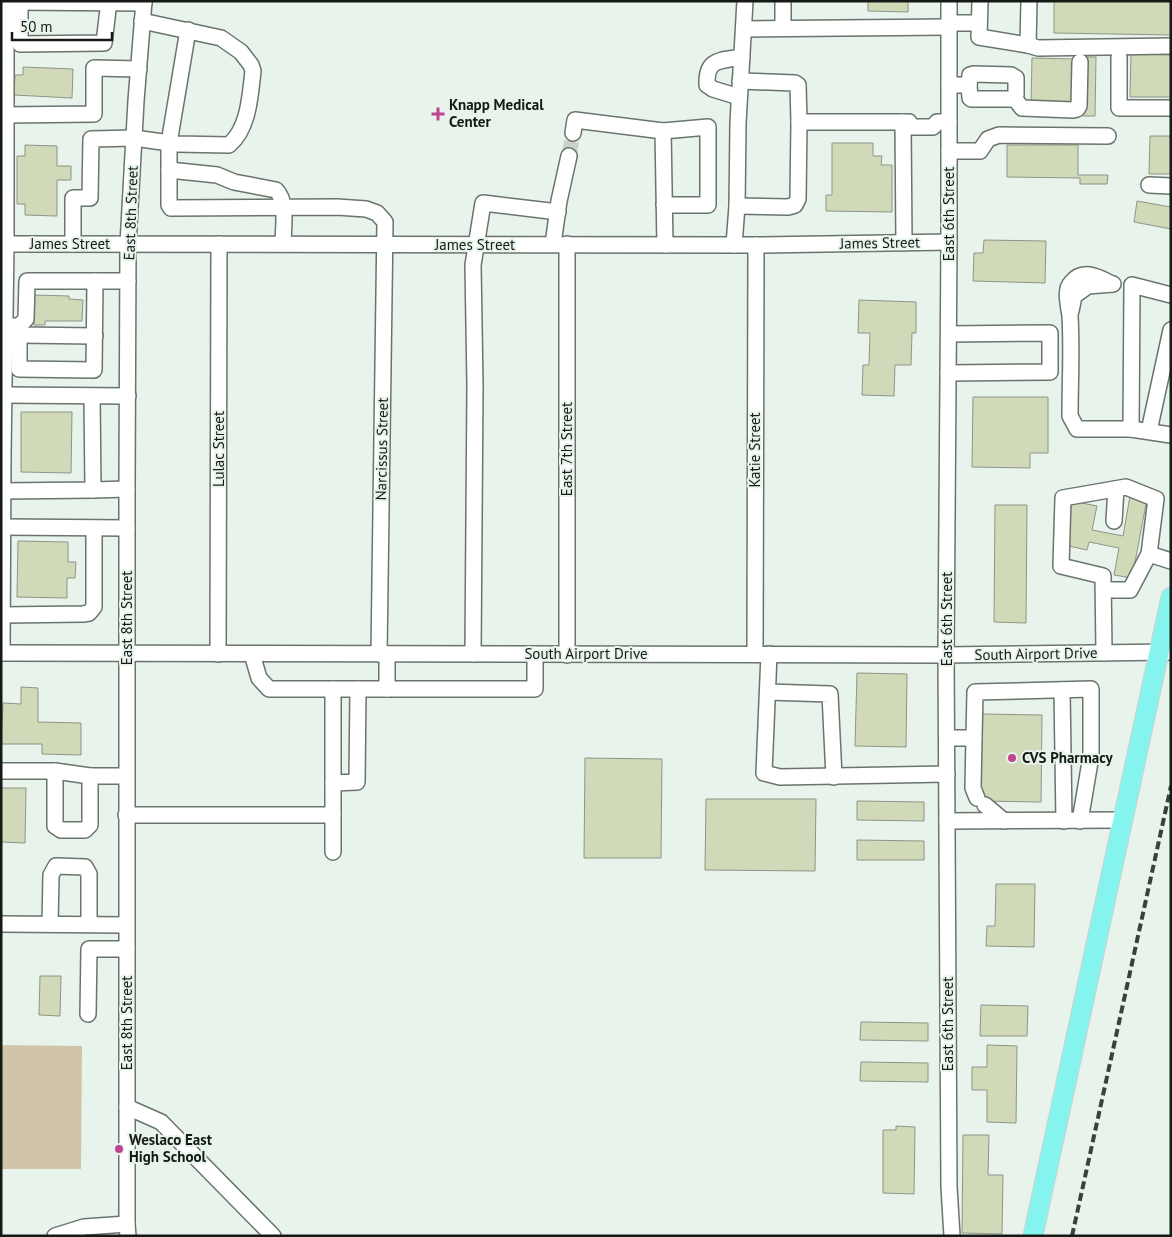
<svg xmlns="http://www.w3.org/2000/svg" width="1172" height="1237" font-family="'PT Sans',sans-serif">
  <rect width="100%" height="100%" fill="#e7f3eb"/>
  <!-- green -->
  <polygon fill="#d0c5ab" points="1,1045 82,1046 81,1169 1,1169"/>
  <!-- building -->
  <g fill="#d0dab9" stroke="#909488">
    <polygon points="868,1 908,1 908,12 868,11"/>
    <polygon points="1054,1 1171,1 1171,35 1054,33"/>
    <polygon points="1131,54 1171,55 1171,97 1130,97"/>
    <polygon points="1084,57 1096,57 1095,116 1083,116"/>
    <polygon points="1032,58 1074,59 1073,105 1031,105"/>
    <polygon points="23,67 73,69 72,98 14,95 15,75 23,75"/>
    <polygon points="1150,136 1171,136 1171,174 1149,174"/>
    <polygon points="832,143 873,143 873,156 882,156 881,165 892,165 892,212 826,211 826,195 832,195"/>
    <polygon points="25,145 57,146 57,166 71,166 71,180 57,180 57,216 25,215 25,204 17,204 17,156 25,156"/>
    <polygon points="1007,145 1078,145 1078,175 1108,175 1107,184 1080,184 1080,178 1007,177"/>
    <polygon points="1137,201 1171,207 1171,229 1134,222"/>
    <polygon points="984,240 1046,241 1045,283 973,281 974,253 983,253"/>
    <polygon points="34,295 69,296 69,299 83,300 82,321 45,321 45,325 34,325"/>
    <polygon points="859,300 916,302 916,333 912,333 911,365 895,365 894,396 862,395 863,365 869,365 870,333 858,333"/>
    <polygon points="973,397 1048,397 1048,453 1030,453 1030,468 972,467"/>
    <polygon points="21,412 72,412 71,473 21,472"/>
    <polygon points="1130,496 1147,499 1132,578 1114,575 1119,548 1089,542 1087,550 1064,545 1072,501 1097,506 1092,530 1123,536"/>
    <polygon points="995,505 1027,505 1026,623 994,622"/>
    <polygon points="18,541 68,542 68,562 76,562 75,578 67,578 67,598 17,597"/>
    <polygon points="857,673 907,674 906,747 855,746"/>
    <polygon points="21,687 38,688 38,722 81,723 81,755 42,754 42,744 1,744 3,703 21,704"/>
    <polygon points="982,714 1042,715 1041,802 981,801"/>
    <polygon points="585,758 662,759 661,858 584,858"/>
    <polygon points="1,782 2,788 26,788 25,843 1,842"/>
    <polygon points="706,799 816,799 815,871 705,870"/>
    <polygon points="857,801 924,802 924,821 857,820"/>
    <polygon points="857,840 924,841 924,860 857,860"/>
    <polygon points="996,884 1035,884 1034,947 986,946 987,926 995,926"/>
    <polygon points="40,976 61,976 60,1016 39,1015"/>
    <polygon points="981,1005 1028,1006 1027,1036 980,1036"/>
    <polygon points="861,1022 928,1023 928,1041 860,1040"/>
    <polygon points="987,1045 1017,1046 1016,1123 987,1122 987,1090 972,1090 972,1067 987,1067"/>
    <polygon points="861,1062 928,1063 928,1082 860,1081"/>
    <polygon points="896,1126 915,1127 914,1194 883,1193 883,1130 896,1130"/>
    <polygon points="963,1135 989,1135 988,1175 1003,1175 1002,1234 962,1233"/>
  </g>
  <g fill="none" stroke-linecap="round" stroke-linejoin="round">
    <!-- minor-tunnel -->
    <polyline stroke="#c8d2cb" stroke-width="15" stroke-dasharray="15 8" stroke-linecap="butt" points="569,156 573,133"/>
    <defs>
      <g id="minor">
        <polyline points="20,1 20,44 104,43 109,1"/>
        <polyline points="949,1 949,242 946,655 949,1187 952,1236"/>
        <polyline points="980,1 979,37 1028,45 1029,1"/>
        <polyline points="10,2 144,3"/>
        <polyline points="949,23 979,23"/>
        <polyline points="783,28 783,1"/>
        <polyline points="744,29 949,27"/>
        <polyline points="188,30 169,143 169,205 171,208 337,207 366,209 377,213 385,222 379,654"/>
        <polyline points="1028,45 1038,48 1171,46"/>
        <polyline points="1119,57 1119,108 1171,108"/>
        <polyline points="949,85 969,85 970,75 973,74 1011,75 1016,78 1016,95 1015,99 1022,108 1073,110 1077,109 1079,106 1080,62"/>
        <polyline points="969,85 970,98 971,99 1015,99"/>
        <path d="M739,97L713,89L707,85C706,58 720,61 742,57"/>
        <polyline points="5,115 94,114 94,68 139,69"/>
        <polyline points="799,122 909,122 911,127 933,127 937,122 949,122"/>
        <polyline points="903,122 904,243"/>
        <polyline points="663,131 708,127 708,205 664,205"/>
        <polyline points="573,133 575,120 663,131 665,245"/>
        <polyline points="949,151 980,151 988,139 999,135 1108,136"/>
        <path d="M169,170L217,175L234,182L276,190C288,202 283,228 283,244"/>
        <polyline points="1149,185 1171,186"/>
        <polyline points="737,206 788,207 795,205 798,199 799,122 798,85 795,83 740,81"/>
        <polyline points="1,244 756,245 949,242"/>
        <path d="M73,244V198H90L91,139L134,138L177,144L229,145C249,128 250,96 253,71L251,65L241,52L221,38L142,21"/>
        <polyline points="553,244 559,201 569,156"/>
        <polyline points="734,245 737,206 738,123 745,1"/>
        <path d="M1112,284C1098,277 1083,268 1071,283C1064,290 1069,307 1070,316C1072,349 1070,383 1070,416L1077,429H1131"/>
        <polyline points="1171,295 1132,285 1131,429 1171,435"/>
        <polyline points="1071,311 1074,296 1088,286 1113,284"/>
        <polyline points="9,326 19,326 26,319 27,281 128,281"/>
        <polyline points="19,326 19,369 94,370 95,281"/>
        <polyline points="19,335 95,336"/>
        <polyline points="948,373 1050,372 1050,333 949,334"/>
        <polyline points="3,395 128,396"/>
        <polyline points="1149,431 1171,330"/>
        <polyline points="93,490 127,489"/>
        <polyline points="3,491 93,490 92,396"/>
        <polyline points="1114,521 1116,489"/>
        <polyline points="3,527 127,528"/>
        <polyline points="1149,554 1171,561"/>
        <polyline points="1103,590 1130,590 1149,554 1156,499 1126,487 1063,498 1061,566 1103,576 1104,653"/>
        <polyline points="2,615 83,614 89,613 94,607 94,528"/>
        <polyline points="1,653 946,655 1171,652"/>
        <polyline points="2,653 3,455 6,244 6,1"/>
        <polyline points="218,654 219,244"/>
        <polyline points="252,654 259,678 269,689 333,689 333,852"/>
        <polyline points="387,654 387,689"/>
        <polyline points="473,654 475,386 473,265 483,203 558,212"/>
        <polyline points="755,654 756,245"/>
        <polyline points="769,654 764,773 780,777 947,774"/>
        <polyline points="567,655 567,244"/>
        <polyline points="333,689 535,689 535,654"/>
        <polyline points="1062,690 1064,821"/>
        <polyline points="768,692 830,694 834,777"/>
        <polyline points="947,738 974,738 975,692 1091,689 1091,756 1080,821"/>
        <polyline points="974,738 973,788 977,798"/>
        <polyline points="1,771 55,771 55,826 61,830 85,830 90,825 90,776 126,776"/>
        <polyline points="55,771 90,776"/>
        <polyline points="333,783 357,782 358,689"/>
        <polyline points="985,805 1004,821"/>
        <polyline points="126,815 333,815"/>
        <polyline points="947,821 1122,820"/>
        <polyline points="1,924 126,925"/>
        <polyline points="50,924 51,875 56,866 85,867 89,874 89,924"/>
        <polyline points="88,1014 89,949 127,949"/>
        <polyline points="127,1107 161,1122 273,1236"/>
        <polyline points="55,1236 84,1227 127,1224"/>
        <polyline points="128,1236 127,1224 127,489 128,244 136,101 144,1"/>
      </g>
      <polyline id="major" points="1033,1236 1171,597"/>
    </defs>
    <!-- minor casing -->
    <use href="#minor" stroke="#69746c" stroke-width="18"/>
    <!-- major casing -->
    <use href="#major" stroke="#d0d1d1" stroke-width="21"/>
    <!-- minor -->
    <use href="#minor" stroke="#fff" stroke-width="15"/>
    <!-- major -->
    <use href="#major" stroke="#85f4ee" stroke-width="19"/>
    <!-- rail -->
    <polyline stroke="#3a403c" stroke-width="4" stroke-dasharray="8 4" stroke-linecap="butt" points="1072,1236 1171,786"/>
  </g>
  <!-- markers -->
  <g fill="#c04391" stroke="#e7f3eb" stroke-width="2">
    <path d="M435.5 106.5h5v5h5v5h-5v5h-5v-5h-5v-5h5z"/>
    <circle cx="1012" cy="758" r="5"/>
    <circle cx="119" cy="1149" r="5"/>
  </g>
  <g text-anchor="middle" stroke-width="4" stroke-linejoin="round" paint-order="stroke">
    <!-- poi labels -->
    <g font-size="15" font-weight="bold" fill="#161a17" stroke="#e7f3eb" text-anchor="start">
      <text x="449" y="110">Knapp Medical<tspan x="449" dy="17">Center</tspan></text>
      <text x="1022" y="763">CVS Pharmacy</text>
      <text x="129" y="1145">Weslaco East<tspan x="129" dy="17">High School</tspan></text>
    </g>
    <!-- street labels -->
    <g font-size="15" fill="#161a17" stroke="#e7f3eb">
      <text transform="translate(131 213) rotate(-88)" y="5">East 8th Street</text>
      <text transform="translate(949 214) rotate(-90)" y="5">East 6th Street</text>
      <text transform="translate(880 243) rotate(-1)" y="5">James Street</text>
      <text x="70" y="249">James Street</text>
      <text x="475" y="250">James Street</text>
      <text transform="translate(219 449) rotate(-90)" y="5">Lulac Street</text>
      <text transform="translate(382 449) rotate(-89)" y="5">Narcissus Street</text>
      <text transform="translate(567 449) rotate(-90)" y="5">East 7th Street</text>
      <text transform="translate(755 450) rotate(-90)" y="5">Katie Street</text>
      <text transform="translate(127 618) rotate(-90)" y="5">East 8th Street</text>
      <text transform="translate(947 619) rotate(-90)" y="5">East 6th Street</text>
      <text x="586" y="659">South Airport Drive</text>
      <text transform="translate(1036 654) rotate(-1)" y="5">South Airport Drive</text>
      <text transform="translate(127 1023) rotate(-90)" y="5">East 8th Street</text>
      <text transform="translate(948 1024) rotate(-90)" y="5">East 6th Street</text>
    </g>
  </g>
  <!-- border -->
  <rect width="1172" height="1237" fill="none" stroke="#161a17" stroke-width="5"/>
  <!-- scale -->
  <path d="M12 32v8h100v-8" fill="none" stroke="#161a17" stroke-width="2.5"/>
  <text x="20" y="32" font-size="15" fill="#161a17" stroke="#e7f3eb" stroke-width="4" paint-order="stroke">50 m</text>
</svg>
